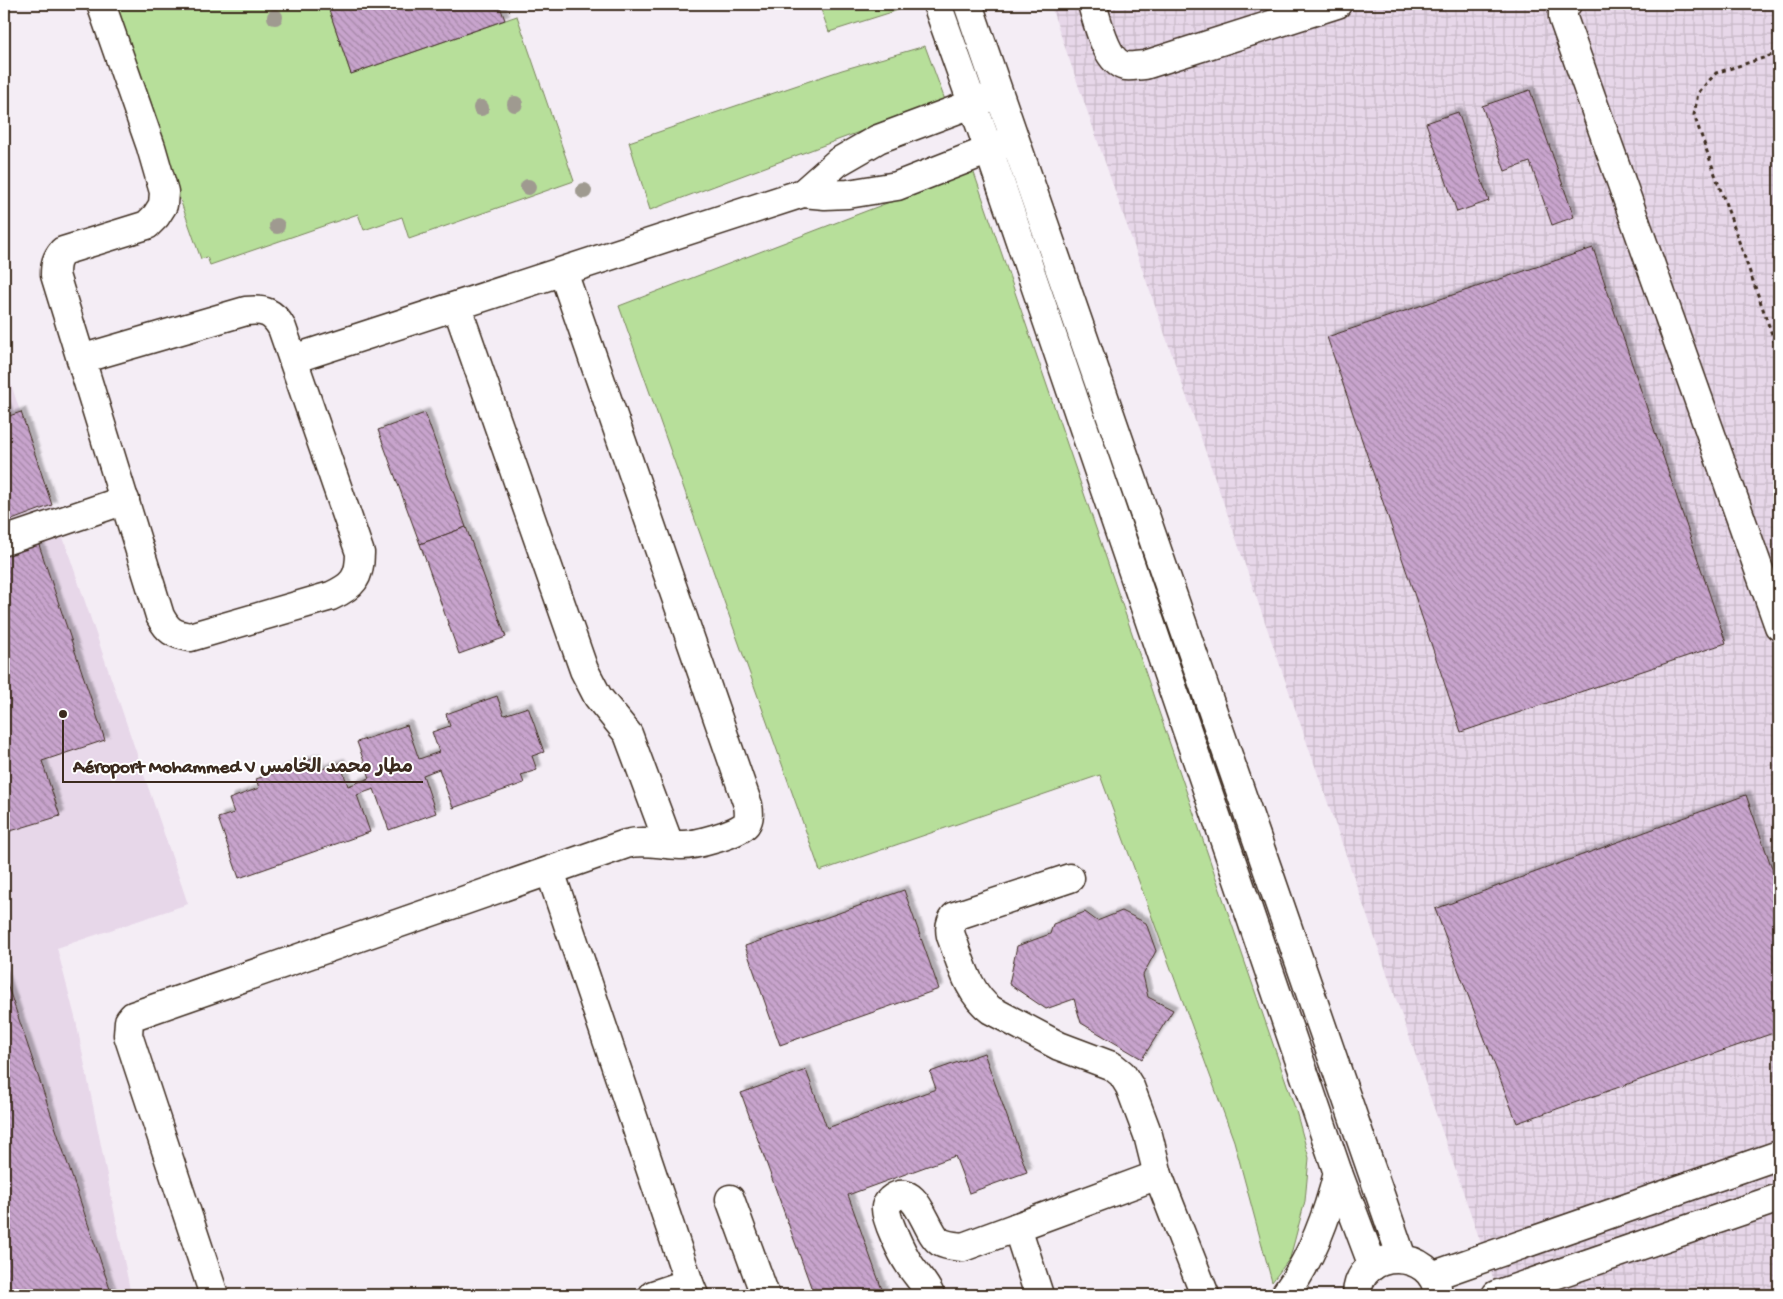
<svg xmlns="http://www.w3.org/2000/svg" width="1783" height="1299" font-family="'Gochi Hand','Playpen Sans Arabic',sans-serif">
  <defs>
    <pattern id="industrial-grid" width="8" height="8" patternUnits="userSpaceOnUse" patternTransform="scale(1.25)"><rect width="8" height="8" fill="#e7d7e9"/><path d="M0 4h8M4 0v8" fill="none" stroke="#c7b9c7"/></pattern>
    <pattern id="building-back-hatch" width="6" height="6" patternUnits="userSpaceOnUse" patternTransform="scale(1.25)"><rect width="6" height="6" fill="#c8a4cd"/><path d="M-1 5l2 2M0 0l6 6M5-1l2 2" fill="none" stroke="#a486a6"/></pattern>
    <filter id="shadow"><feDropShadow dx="4.5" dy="-4.5" stdDeviation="1" flood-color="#0004"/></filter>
  </defs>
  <rect width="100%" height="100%" fill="#f4edf5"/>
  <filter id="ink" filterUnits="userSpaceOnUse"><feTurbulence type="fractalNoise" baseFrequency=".02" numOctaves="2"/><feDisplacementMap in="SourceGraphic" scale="10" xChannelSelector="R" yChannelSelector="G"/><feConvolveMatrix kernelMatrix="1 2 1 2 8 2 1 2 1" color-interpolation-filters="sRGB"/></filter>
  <g filter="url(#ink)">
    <!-- built -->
    <polygon fill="#e7d7e9" points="4,364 188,904 57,948 76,1021 131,1295 4,1295"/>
    <!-- industrial -->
    <polygon fill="url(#industrial-grid)" points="1050,4 1779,4 1779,1295 1499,1295"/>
    <!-- green -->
    <g fill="#b7df9a" stroke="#79845c">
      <polygon points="111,4 327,4 351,74 517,16 574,181 409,239 402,217 364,230 358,214 210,265 207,257 201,259"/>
      <polygon points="819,4 913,4 914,5 829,32"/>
      <polygon points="925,46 945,100 650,210 629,142 842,70"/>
      <polygon points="973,170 1296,1111 1309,1158 1305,1201 1290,1258 1272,1282 1234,1141 1100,775 820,871 619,306"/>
    </g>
    <!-- building -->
    <g fill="url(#building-back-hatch)" stroke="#3b2a1e" filter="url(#shadow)">
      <polygon points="327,4 499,4 505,20 351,74"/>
      <polygon points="1530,90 1574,217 1552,225 1530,162 1505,171 1482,106"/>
      <polygon points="1458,112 1489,201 1457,212 1426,123"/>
      <polygon points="1593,248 1726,643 1461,732 1327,337"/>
      <polygon points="4,404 9,416 21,412 52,505 4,523"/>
      <polygon points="425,413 466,527 420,544 378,430"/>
      <polygon points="466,527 506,637 459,654 420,544"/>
      <polygon points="38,542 105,740 42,761 60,816 4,833 4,554"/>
      <polygon points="497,696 504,715 528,707 544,752 532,756 537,770 521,775 524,783 453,808 439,769 423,775 436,813 389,830 374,789 357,795 370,832 239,878 218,818 234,813 229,799 259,788 256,779 315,758 319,770 340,763 348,786 370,778 357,742 407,725 419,759 439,752 432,732 450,726 446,714"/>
      <polygon points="1746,795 1779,888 1779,1031 1517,1123 1435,909"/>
      <polygon points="904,890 939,989 780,1045 745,946"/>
      <polygon points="1122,911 1146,923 1156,951 1143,975 1148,997 1173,1010 1142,1059 1081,1023 1074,999 1046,1009 1009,984 1017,946 1050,934 1053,924 1085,912 1097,921"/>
      <polygon points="4,975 112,1295 4,1295"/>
      <polygon points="984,1053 1027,1172 969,1193 955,1156 848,1195 884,1295 814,1295 741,1093 806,1070 827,1128 936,1089 930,1072"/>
    </g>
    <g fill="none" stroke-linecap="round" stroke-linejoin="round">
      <defs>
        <g id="minor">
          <polyline points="937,4 989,150 1338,1173 1373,1266"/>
          <polyline points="968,4 1402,1258"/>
          <path d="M1092,4C1097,20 1106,62 1125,66C1131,67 1139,65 1145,65L1337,4"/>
          <polyline points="1567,4 1563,10 1563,18 1779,626"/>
          <polyline points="803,193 838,162 878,139 988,98"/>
          <polyline points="457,307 584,670 598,697 628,734 669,844"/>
          <path d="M81,359L246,311C264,309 273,312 282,328L360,553C360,578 353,586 331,596L190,637C173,634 168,631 160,616L55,275C55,265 56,259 63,251L147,225L156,216L163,205L164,192L151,147L101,4"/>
          <polyline points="293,359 803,193 825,195 848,194 897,186 1007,143"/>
          <polyline points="4,541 125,500"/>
          <polyline points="550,871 689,1283"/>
          <path d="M1070,878L955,916C950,922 949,927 951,936C961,962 968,993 991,1010L1059,1046L1112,1066L1122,1074L1130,1087L1148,1135L1158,1175L1205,1295"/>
          <polyline points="730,1199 765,1295"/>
          <polyline points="1017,1227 1039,1295"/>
          <polyline points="1432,1276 1779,1155"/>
          <path d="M214,1295L128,1035L129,1021L133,1016L626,844C645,839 661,845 680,845C693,846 738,834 746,824C750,818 749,811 748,805L563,272"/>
          <polyline points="653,1295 689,1283 694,1295"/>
          <path d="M930,1295C925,1283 916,1275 909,1264C903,1255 884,1217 886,1207C887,1204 890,1200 893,1198C918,1182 925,1232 940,1242C947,1246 955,1246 963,1247L1158,1175"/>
          <path d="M1285,1295C1312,1258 1327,1217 1338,1173"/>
          <path d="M1357,1295C1358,1247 1435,1247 1438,1295"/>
          <polyline points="1496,1295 1779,1198"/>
        </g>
      </defs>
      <!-- minor casing -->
      <use href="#minor" stroke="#3b2a1e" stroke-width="31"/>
      <!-- path -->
      <polyline stroke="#3b2a1e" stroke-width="3" stroke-dasharray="4 4" stroke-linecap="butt" points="1779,53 1716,73 1698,93 1694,115 1779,354"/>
      <!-- minor -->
      <use href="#minor" stroke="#fff" stroke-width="28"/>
    </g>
    <!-- trees -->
    <g fill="#9f9a90">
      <circle cx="275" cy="17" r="8"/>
      <circle cx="515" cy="104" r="8"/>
      <circle cx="481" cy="108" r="8"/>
      <circle cx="528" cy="187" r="8"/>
      <circle cx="584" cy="191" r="8"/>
      <circle cx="277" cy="226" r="8"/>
    </g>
  </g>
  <!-- callouts -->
  <path fill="none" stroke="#3b2a1e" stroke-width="2" d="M63 714L63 782H423"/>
  <circle fill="#3b2a1e" stroke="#fff" stroke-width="2" cx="63" cy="714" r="5"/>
  <g font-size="19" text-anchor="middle" font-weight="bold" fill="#3b2a1e" stroke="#fff" stroke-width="4" stroke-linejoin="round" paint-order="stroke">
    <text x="243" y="772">Aéroport Mohammed V مطار محمد الخامس</text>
  </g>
  <!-- margin -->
  <rect width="1783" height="1299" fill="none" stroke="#fff" stroke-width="20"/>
  <rect x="10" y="10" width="1763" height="1279" fill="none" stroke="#3b2a1e" stroke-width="2" filter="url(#ink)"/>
</svg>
